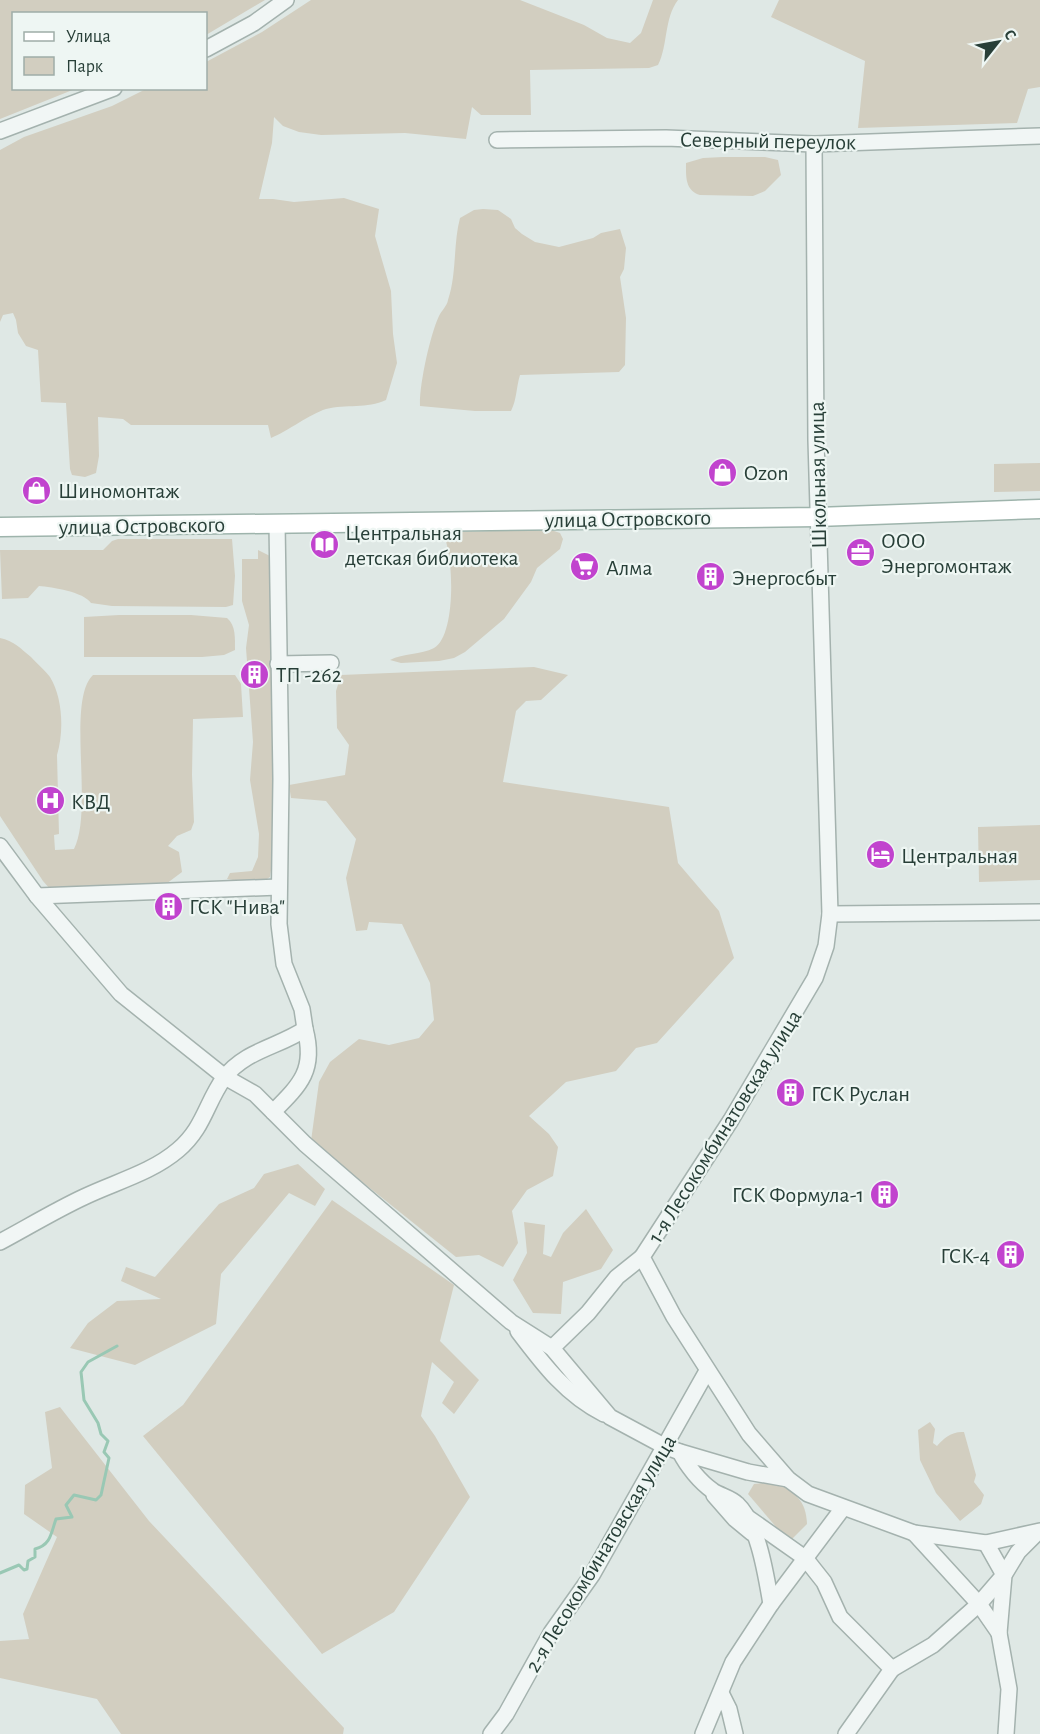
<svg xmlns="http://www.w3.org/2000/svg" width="1040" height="1734" font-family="'Alegreya Sans',sans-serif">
  <rect width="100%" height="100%" fill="#dfe8e5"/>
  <!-- green -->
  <g fill="#d2cec0">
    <polygon points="0,0 265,0 206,35 206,14 14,14 14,88 75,89 0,119"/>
    <path d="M311,0H520L584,25L607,38L630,43L641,33L653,0H678C664,18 668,45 658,65L649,68L530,70L531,115H481L472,107L466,139L405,133L321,135L299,132L283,126L274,117L272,143L259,199H273L294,202L344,198L379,209L375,236L391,291L393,334L397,363L386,400C367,409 346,404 326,409C310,414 288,431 271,438L268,425H131L123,419L98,417L99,456L96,473L85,477L72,475L70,469L66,403L41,402L38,350L26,346L18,333L16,320L13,313L3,315L0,322V150L24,137L112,106L146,89L206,88V62L262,32Z"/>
    <polygon points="779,0 1040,0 1040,87 1028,89 1017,123 858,128 865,61 771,17"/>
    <path d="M723,157H765L778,160L781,175L765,191L753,196L700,195C685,190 686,177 686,163L703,158Z"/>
    <path d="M483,209L498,210L511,219L515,228L522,234L535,242L559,247L593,238L601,233L620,229L626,248L624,269L620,277L626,318L625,365L619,372L520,375C516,388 517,399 511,411H475L420,406C419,386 430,335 439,316C442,310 447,306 448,300C457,273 453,244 460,218L474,210Z"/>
    <polygon points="1040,463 1040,491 994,492 994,464"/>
    <path d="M551,530L560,533L563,539L560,549L537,568L531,582L504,619L465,652L454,658L439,661L401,663L390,660C403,653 421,655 434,648C457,635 454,550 442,532Z"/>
    <path d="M118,539H232L235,576L233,605L226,607L112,606L91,603C84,592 52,587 39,586L28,598L2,599L0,550H103L112,541Z"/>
    <path d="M258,550L272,557L274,693L272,864L270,877C259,886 240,881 227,879L230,873L252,871L258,857L259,834L250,780L253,742L246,648L249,625L242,601V559H258Z"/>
    <path d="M119,615H191L227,618C236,625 235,639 235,650L224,655L202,657H84V617Z"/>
    <path d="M0,638C14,641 20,648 31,657C37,664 45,670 50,677C63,698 64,732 57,755L59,834L54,835L55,850L74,849C94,810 66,701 93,675H235L241,684L243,717L193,719L192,775L194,822L191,830L177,836L168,846L179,852L182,872L166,884L50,889L43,881L0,816Z"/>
    <polygon points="534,667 568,675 541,700 526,701 516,711 503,782 669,807 678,863 719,911 734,958 657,1043 636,1048 616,1071 566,1082 529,1116 549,1134 558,1147 553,1176 527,1190 512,1211 518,1243 503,1267 479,1255 456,1257 311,1141 319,1082 330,1062 359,1039 389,1045 419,1038 434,1020 430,983 402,924 369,922 367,930 356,931 346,878 356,839 326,801 291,798 289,785 345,775 349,745 337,728 336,691 341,675"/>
    <polygon points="1040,825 1040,880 979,882 978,827"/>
    <polygon points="298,1164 325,1189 315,1206 289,1193 221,1274 216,1324 135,1365 70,1348 88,1323 117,1301 161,1299 121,1281 126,1267 155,1277 219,1204 254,1188 264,1174"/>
    <polygon points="332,1200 454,1285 440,1341 479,1380 454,1414 442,1403 454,1382 432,1362 421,1416 435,1436 470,1497 394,1612 322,1654 143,1436 183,1405"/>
    <polygon points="586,1209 613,1250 601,1269 563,1282 561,1314 533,1313 513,1280 527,1253 524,1222 545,1225 543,1254 551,1257 563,1233"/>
    <polygon points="60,1407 149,1521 344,1728 343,1734 121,1734 97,1699 0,1678 0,1641 29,1639 23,1614 57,1537 24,1514 25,1485 52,1468 45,1412"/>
    <path d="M930,1422L935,1429L933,1443L937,1446C944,1438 952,1431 964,1432L976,1475L974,1482L984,1495L981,1504L960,1521L936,1493L920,1460L918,1430Z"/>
    <path d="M776,1482C795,1493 806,1500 807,1524L789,1542L748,1494L754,1484Z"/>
  </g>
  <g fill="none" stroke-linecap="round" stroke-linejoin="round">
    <!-- stream -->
    <path stroke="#99c8b4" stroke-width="3" d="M0,1573L19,1565L24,1570L27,1569L28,1561L35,1557V1549C51,1545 51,1533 56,1519L72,1517L66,1505L74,1495L96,1500L101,1495L109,1458L104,1452L108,1441L101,1434L98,1423L84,1400L81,1372L88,1362L117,1346"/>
    <defs>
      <g id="minor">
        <polyline points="206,49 254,23 286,0"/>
        <polyline points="0,131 114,88"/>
        <polyline points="497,140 666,138 814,144 1040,136"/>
        <polyline points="814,144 816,440 830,914 826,946 815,978 731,1120 642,1257 674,1317 749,1434 788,1479 808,1494 914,1533 986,1543 1040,1531"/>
        <polyline points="278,664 331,663"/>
        <polyline points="0,846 37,896 121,994 225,1077 255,1094 305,1144 511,1322 552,1348 610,1417 664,1446 680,1452 748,1472 788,1479"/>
        <polyline points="37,896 279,887"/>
        <polyline points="830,914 1040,912"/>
        <path d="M273,1112C300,1085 316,1070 305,1029"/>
        <path d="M0,1242C28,1227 56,1210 84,1197C115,1182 151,1173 178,1150C204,1128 206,1103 224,1078C245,1050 279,1047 305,1029L302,1009L284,964L279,924L281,779L277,523"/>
        <path d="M518,1331C543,1364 566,1395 604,1414"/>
        <polyline points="552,1348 588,1313 617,1277 642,1257"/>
        <path d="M680,1452C687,1466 700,1482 713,1491C721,1496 731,1498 737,1504C759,1525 766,1576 771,1604"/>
        <polyline points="714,1495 735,1519 752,1533"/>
        <polyline points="747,1517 805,1558 824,1582 840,1617 892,1669 846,1734"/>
        <polyline points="914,1533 979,1604 999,1633"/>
        <polyline points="892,1669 933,1645 979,1604 1004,1575 986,1543"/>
        <polyline points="721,1693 729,1709 735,1734"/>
        <polyline points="491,1734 506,1714 551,1633 592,1575 707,1371"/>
        <polyline points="703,1734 733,1662 771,1604 843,1508"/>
        <polyline points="1006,1734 1009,1689 999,1633 1004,1575 1018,1552 1038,1532"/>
      </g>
      <polyline id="major" points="0,527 817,517 1040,509"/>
    </defs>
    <!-- minor casing -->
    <use href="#minor" stroke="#a4b2ae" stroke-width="18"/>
    <!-- major casing -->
    <use href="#major" stroke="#9eb4ac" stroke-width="21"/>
    <!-- minor -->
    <use href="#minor" stroke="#f1f6f5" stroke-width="15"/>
    <!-- major -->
    <use href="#major" stroke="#fff" stroke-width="18"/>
  </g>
  <!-- icons -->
  <defs>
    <symbol id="shop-disc" viewBox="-11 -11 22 22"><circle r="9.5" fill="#c143ce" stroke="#eef6f3"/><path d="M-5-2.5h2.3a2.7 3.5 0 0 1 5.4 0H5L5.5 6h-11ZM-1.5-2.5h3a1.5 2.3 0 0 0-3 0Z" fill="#fff"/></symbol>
    <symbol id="library-disc" viewBox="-11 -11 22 22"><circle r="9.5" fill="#c143ce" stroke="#eef6f3"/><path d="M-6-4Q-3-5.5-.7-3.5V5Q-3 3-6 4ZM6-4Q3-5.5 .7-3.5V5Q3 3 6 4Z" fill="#fff"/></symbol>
    <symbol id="office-disc" viewBox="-11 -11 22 22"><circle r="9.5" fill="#c143ce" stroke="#eef6f3"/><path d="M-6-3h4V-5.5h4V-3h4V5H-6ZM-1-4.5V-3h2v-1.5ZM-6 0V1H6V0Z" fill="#fff"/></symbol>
    <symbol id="supermarket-disc" viewBox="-11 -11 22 22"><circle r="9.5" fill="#c143ce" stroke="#eef6f3"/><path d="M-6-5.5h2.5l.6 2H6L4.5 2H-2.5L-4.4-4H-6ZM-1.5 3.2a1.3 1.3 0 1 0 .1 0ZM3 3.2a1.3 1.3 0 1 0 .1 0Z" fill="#fff"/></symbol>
    <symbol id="building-disc" viewBox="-11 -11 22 22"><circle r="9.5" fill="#c143ce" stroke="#eef6f3"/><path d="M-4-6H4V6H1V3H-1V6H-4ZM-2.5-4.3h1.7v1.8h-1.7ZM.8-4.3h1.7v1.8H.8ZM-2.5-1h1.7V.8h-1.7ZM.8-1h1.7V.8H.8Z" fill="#fff"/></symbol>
    <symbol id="hospital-disc" viewBox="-11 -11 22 22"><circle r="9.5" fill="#c143ce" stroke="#eef6f3"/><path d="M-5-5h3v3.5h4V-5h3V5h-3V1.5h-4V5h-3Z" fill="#fff"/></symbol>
    <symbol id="hotel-disc" viewBox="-11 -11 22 22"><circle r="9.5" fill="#c143ce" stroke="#eef6f3"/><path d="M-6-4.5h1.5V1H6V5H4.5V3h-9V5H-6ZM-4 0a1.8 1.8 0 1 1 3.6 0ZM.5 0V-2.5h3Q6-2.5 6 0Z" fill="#fff"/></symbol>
  </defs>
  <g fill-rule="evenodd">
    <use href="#shop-disc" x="706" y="456" width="33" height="33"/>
    <use href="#shop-disc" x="20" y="474" width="33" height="33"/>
    <use href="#library-disc" x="308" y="528" width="33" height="33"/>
    <use href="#office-disc" x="844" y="536" width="33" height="33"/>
    <use href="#supermarket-disc" x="568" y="550" width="33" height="33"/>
    <use href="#building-disc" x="694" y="560" width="33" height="33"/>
    <use href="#building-disc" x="238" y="658" width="33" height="33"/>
    <use href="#hospital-disc" x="34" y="784" width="33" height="33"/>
    <use href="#hotel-disc" x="864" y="838" width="33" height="33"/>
    <use href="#building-disc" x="152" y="890" width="33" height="33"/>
    <use href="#building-disc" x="774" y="1076" width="33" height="33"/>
    <use href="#building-disc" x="868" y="1178" width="33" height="33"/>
    <use href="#building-disc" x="994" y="1238" width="33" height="33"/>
  </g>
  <g text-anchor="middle" stroke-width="4.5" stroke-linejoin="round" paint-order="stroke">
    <!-- street labels -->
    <g font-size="22" fill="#283f38" stroke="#eef6f3">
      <text transform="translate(768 140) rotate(1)" y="8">Северный переулок</text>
      <text transform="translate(817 475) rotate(-91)" y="8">Школьная улица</text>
      <text transform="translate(628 518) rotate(-1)" y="8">улица Островского</text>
      <text transform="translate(142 525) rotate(-1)" y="8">улица Островского</text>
      <text transform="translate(724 1126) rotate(-58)" y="8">1-я Лесокомбинатовская улица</text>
      <text transform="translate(600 1553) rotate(-59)" y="8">2-я Лесокомбинатовская улица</text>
    </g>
    <!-- poi labels -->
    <g font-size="22" fill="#283f38" stroke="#eef6f3" text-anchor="start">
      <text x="744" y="480">Ozon</text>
      <text x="58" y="498">Шиномонтаж</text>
      <text x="345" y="540">Центральная<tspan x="345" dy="25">детская библиотека</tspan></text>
      <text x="881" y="548">ООО<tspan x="881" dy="25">Энергомонтаж</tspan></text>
      <text x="606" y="575">Алма</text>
      <text x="732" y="585">Энергосбыт</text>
      <text x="276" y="682">ТП -262</text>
      <text x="71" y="809">КВД</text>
      <text x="901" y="863">Центральная</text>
      <text x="189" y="914">ГСК "Нива"</text>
      <text x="811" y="1101">ГСК Руслан</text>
      <text x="864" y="1202" text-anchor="end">ГСК Формула-1</text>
      <text x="990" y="1263" text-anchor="end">ГСК-4</text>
    </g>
  </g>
  <!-- legend -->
  <rect x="12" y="12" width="195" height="78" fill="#eef6f3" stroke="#9fada8" stroke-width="1.5"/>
  <rect x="24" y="32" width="30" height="9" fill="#ffffff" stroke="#9fada8" stroke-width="1.5"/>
  <text x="66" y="42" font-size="18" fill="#283f38">Улица</text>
  <rect x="24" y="57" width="30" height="18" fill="#d2cec0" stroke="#9fada8" stroke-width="1.5"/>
  <text x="66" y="72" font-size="18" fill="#283f38">Парк</text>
  <!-- north arrow -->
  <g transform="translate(998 42) rotate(59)" stroke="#eef6f3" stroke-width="4.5" paint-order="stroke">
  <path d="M0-4.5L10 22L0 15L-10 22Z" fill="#283f38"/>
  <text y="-9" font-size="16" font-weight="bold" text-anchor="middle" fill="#283f38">С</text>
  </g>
</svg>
